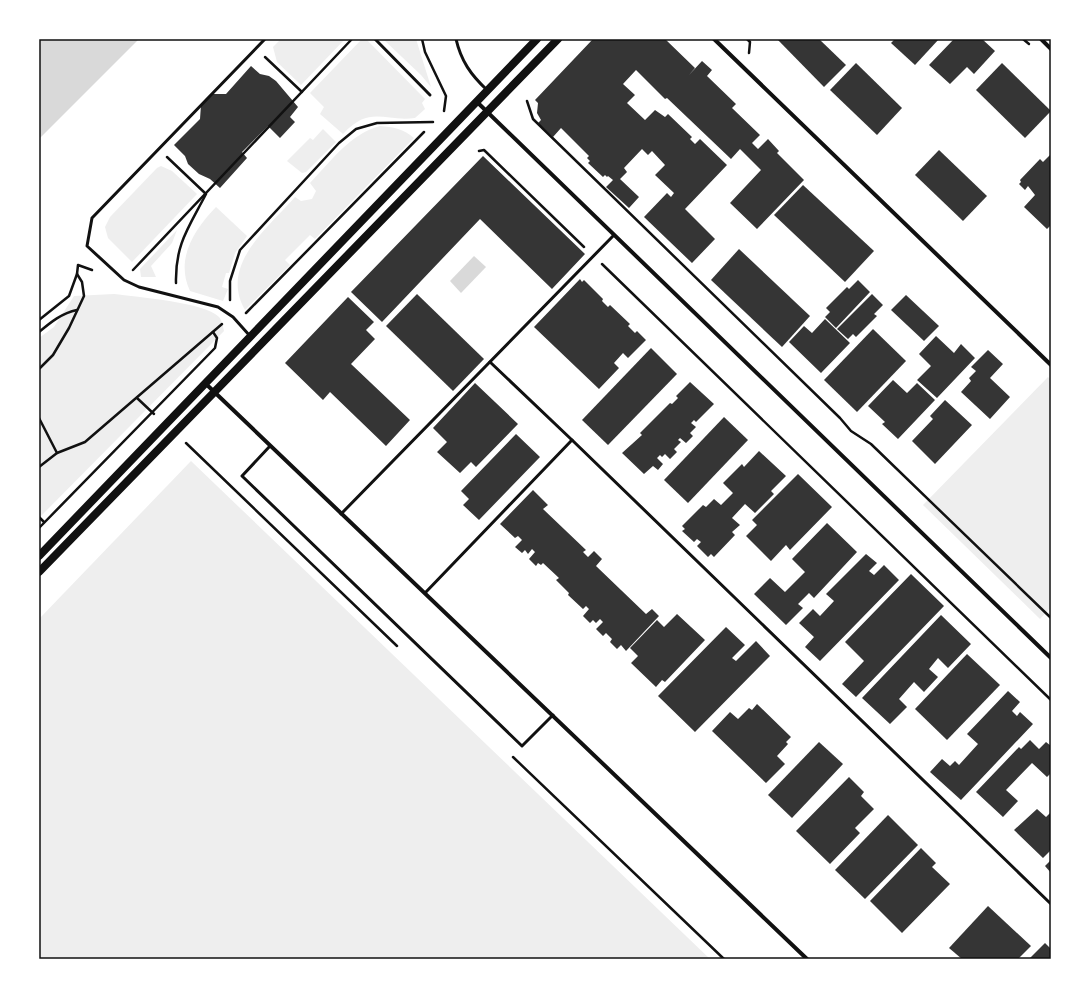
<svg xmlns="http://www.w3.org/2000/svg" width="1090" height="998" font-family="Poppins,sans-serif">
  <rect width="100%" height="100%" fill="#fff"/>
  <!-- green -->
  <g fill="#eee">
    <polygon points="281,39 345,39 301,85 277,62 273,47"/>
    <path d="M362,39H366L425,99L422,103L425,109L415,118C384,122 370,105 343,134L320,114L324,107L310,93Z"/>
    <polygon points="383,39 416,39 431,87 421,75"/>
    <path d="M380,126C393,127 404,129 414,138L315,239L310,235L285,260L290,265L245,310C219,265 268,228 295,197L301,201L312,199L316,191L310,183C331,161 350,134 380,126Z"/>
    <polygon points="323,129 336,142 306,172 302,173 287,161 310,138 313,140"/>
    <polygon points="161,166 172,171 197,194 132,262 108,238 105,227 110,217 157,168"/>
    <path d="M216,207L247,236L235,253L229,273H226L222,287L228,289L223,301L190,291C175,259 194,230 216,207Z"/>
    <polygon points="177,230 172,243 151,266 156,277 141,277 140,269"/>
    <path d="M114,294C137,297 204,302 219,317C222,320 223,327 224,331L39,518V338L54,327L74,296Z"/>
    <polygon points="1048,377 1051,380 1051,607 1040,619 923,505"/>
    <polygon points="191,461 710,959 39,959 39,619"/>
  </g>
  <!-- water -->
  <g fill="#d9d9d9">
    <polygon points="39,39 139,39 39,139"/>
    <polygon points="474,256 486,267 461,293 450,281"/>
  </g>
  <!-- building -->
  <g fill="#353535">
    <polygon points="593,39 665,39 695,68 689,75 702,61 712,70 707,76 736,104 732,108 760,135 752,143 758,149 768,139 779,151 777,153 804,180 757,229 730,203 761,170 740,149 731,159 667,98 665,99 636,70 623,84 635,95 627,103 645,120 655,110 665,117 668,114 692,137 690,139 695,144 700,139 727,165 685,209 715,239 692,263 644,217 667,193 671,197 674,193 655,175 665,165 652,151 648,155 642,149 624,168 627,172 620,179 639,197 629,208 606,187 613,180 608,176 607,177 605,175 603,177 588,163 590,161 587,158 589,156 561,128 553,137 538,123 541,120 537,113 538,103 535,100"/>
    <polygon points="777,39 819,39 846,65 824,87"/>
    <polygon points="895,39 939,39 915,65 891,43"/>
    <polygon points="954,39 982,39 995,51 974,74 967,67 950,84 929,65"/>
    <polygon points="856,63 902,108 877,135 830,90"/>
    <polygon points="1002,63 1051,111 1025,138 976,90"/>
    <polygon points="251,66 260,74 269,76 276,81 298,107 290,117 295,122 280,138 268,126 242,152 247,158 220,188 210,179 199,174 188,164 185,156 174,145 200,119 201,105 211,94 226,94"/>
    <polygon points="939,150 987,196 963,221 915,175"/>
    <polygon points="1051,154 1051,225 1047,229 1024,207 1035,195 1028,186 1025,190 1019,184 1021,182 1020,180 1040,159 1043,162"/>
    <polygon points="483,156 585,254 552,289 480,219 382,322 351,292"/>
    <polygon points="803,185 874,251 845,282 774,215"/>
    <polygon points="739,249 810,316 782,347 711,280"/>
    <polygon points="580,279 582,282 584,280 603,299 602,301 608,307 610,305 630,324 628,326 635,333 637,331 646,340 628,358 623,353 614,363 619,368 599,389 534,327"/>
    <polygon points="858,280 870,292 836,328 825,317 830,312 826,308 847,287 849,289"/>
    <polygon points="417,294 484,359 453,391 386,326"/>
    <polygon points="872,294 883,305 874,314 877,316 856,337 853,334 848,339 837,329"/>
    <polygon points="906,295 939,326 924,341 891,310"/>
    <polygon points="348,297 374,322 366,330 375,339 351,364 410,420 386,446 330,392 323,400 285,363"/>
    <polygon points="825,319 850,343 821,373 789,342 804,326 812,333"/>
    <polygon points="873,329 906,361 857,412 824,380"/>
    <polygon points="936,336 954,353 961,344 975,358 937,398 917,380 931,366 919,354"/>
    <polygon points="651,348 677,374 608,445 582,420"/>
    <polygon points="988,350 1003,364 990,378 1010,397 990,419 961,392 971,381 969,378 976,371 971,367"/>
    <polygon points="893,380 907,393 917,383 935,400 898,439 882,424 885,422 868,406"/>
    <polygon points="690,382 714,404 696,422 694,420 691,423 696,427 690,433 693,436 686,443 680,438 678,440 681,442 674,449 677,452 670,459 665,454 662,457 660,455 657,458 663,464 658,470 653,466 644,474 622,453 642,435 640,433 670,403 672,404 678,398 676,396"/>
    <polygon points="475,383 518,424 476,467 471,462 460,473 437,452 447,442 433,428"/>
    <polygon points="945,400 972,425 935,464 912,441 933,419 930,416"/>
    <polygon points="724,417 748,440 688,503 664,480"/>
    <polygon points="516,434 540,457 479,520 463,505 469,499 461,491"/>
    <polygon points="759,451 786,476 771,491 774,494 755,513 745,504 732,518 740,525 732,532 735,535 714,557 711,554 708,557 697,546 701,542 697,539 694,542 682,531 685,529 682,526 703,505 706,507 714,499 721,505 733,493 723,483 742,464 744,467"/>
    <polygon points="798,474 832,507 790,550 786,545 771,561 746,536 757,525 752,520"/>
    <polygon points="533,490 548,505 543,509 586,550 583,552 588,557 594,551 602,559 596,566 646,614 652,609 659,616 626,651 621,645 617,649 610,642 612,639 606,633 603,636 596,629 603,622 600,619 596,623 593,620 590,623 583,616 589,609 586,606 583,609 568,595 569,593 556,580 559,578 543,563 541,565 538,563 536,566 529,559 535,552 532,549 528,554 525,550 522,553 515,547 522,540 518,536 515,538 500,524"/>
    <polygon points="827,523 857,552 814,598 809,593 798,604 803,608 786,625 754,594 770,578 785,592 805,572 792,559"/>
    <polygon points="866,554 877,563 869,571 874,575 884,565 899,580 820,661 805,647 814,637 799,623 813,609 820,616 834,601 826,594"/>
    <polygon points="911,574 944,606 856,697 842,684 864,661 845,642"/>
    <polygon points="677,614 705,640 665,682 662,680 656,687 631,663 638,656 630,648 657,620 664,627"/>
    <polygon points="941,615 971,644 948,668 938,658 929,669 938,677 924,692 914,682 899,699 907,707 890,724 862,698"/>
    <polygon points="726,627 745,645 732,658 736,661 756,641 770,656 695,732 658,696"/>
    <polygon points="967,654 1000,685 947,740 915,709"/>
    <polygon points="1008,691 1020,702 1012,711 1017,716 1020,712 1033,724 961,800 930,772 942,759 950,766 955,761 959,765 978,744 967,734"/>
    <polygon points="757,704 791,737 786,742 788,744 777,756 785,764 766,783 712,731 730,712 738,719 749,708 752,710"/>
    <polygon points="1030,740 1039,749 1046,742 1051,746 1051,773 1047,777 1032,763 1006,790 1018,801 1003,817 976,792 1019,747 1021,749"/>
    <polygon points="819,742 843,764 792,818 768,795"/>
    <polygon points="849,777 864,792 861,796 874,809 855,828 860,833 830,864 796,831"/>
    <polygon points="1037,809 1046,817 1051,812 1051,850 1043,858 1014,830"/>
    <polygon points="888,815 918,845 865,899 835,870"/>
    <polygon points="921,848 936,863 932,867 950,884 902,933 870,901"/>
    <polygon points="1051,860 1051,873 1045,866"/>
    <polygon points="988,906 1031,946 1018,959 962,959 949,948"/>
    <polygon points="1045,943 1051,949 1051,959 1029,959"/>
  </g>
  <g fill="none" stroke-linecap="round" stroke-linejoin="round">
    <!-- path -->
    <g stroke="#111" stroke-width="2.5">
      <polyline points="422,39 425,52 446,96 444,111"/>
      <polyline points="747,39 750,42 749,53"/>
      <polyline points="1023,39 1029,44"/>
      <polyline points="265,57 302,92"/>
      <polyline points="527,101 533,119 840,418 851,431 871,444 1051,618"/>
      <polyline points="479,151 484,150 584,247"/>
      <path d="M167,157L206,194C189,227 175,244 176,283"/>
      <polyline points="602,264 1051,700"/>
      <polyline points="133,270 352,39"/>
      <polyline points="230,300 230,281 240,250 339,143 356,129 377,123 433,122"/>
      <polyline points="246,313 424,132"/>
      <polyline points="39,320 69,296 77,274 78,265 92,270"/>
      <path d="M39,332C51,322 62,313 77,310"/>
      <polyline points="39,369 53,355 69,328 84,296 82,282 77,274"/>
      <polyline points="137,398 154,414"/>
      <polyline points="39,418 57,453"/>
      <polyline points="186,443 397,646"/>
      <polyline points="39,467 57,453 85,442 222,324"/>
      <polyline points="39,517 44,522"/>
      <polyline points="39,528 215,348 217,338 213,332"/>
      <polyline points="513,757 724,959"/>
    </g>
    <!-- service -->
    <g stroke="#111" stroke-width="3">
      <polyline points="375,39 430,95"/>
      <path d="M456,39C461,61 471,75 487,90"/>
      <polyline points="250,336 233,317 218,307 139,287 124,280 87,246 92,218 265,39"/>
      <polyline points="490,362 572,440"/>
      <polyline points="270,446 242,476 522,746 553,715"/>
      <polyline points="341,514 614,235"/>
      <polyline points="425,593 572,440 1051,904"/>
    </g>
    <!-- minor -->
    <g stroke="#111" stroke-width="4">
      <polyline points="714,39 1051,365"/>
      <polyline points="1041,39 1051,49"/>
      <polyline points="477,102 1051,658"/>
      <polyline points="206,384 807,959"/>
    </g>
    <!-- secondary -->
    <g stroke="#111" stroke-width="8">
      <polyline points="39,556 537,39"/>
      <polyline points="39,572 558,39"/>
    </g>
  </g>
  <!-- border -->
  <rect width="1090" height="998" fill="none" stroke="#ffffff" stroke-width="80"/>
  <rect x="40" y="40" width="1010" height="918" fill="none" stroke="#111" stroke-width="1.5"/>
</svg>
